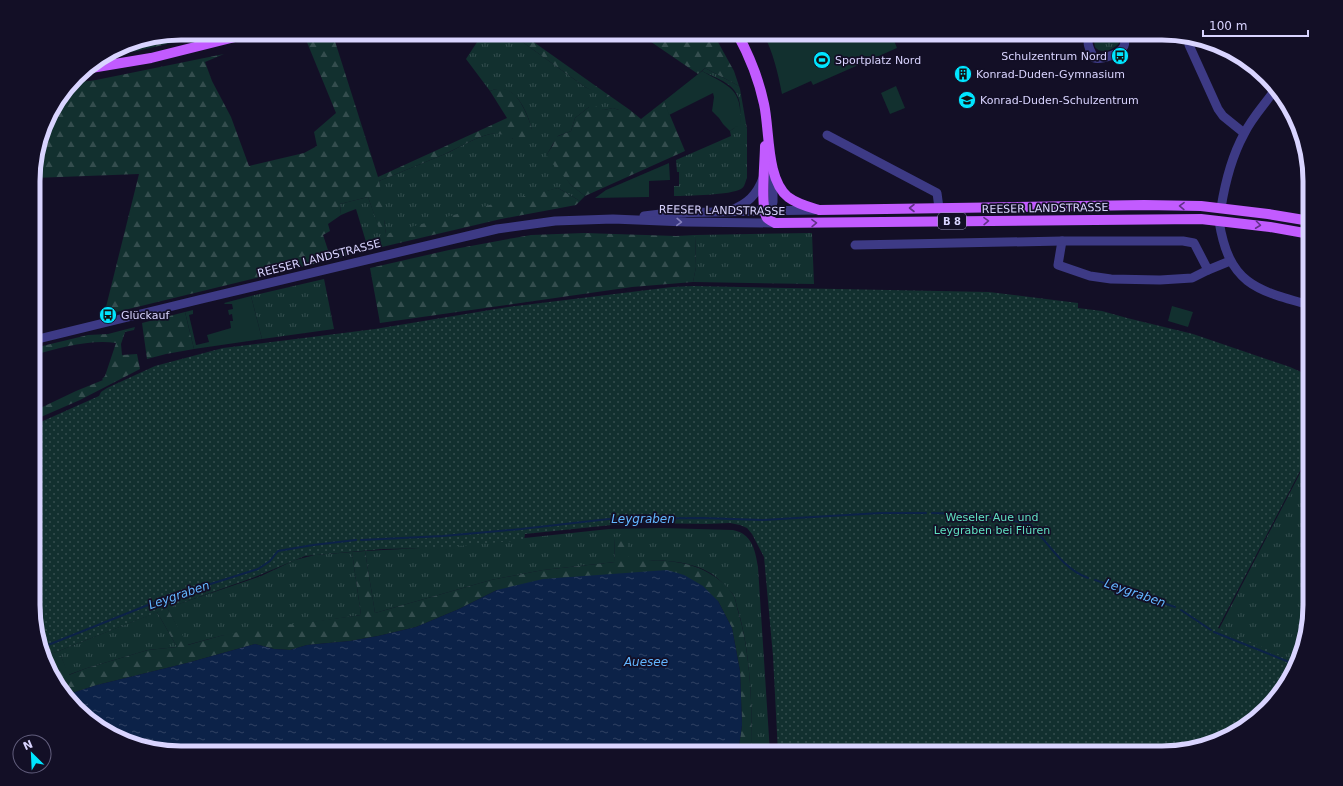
<svg xmlns="http://www.w3.org/2000/svg" width="1343" height="786" font-family="'DejaVu Sans',sans-serif">
  <defs>
    <pattern id="grass-tufts" width="24" height="20" patternUnits="userSpaceOnUse"><rect width="24" height="20" fill="#12302f"/><path d="M3 7l-1-3M5 7V3M7 7l1-3M15 17l-1-3M17 17v-4M19 17l1-3" fill="none" stroke="#344d4e"/></pattern>
    <pattern id="forest-firs" width="22" height="20" patternUnits="userSpaceOnUse"><rect width="22" height="20" fill="#12302f"/><path d="M5 1l3.5 6h-7zM16 11l3.5 6h-7z" fill="#344d4e"/></pattern>
    <pattern id="park-dots" width="8" height="8" patternUnits="userSpaceOnUse"><rect width="8" height="8" fill="#12302f"/><path d="M2 2h.1M6 6h.1" fill="none" stroke="#344d4e" stroke-width="1.8" stroke-linecap="round"/></pattern>
    <pattern id="water-ripples" width="26" height="14" patternUnits="userSpaceOnUse"><rect width="26" height="14" fill="#0c2248"/><path d="M2 4q2-2 4 0t4 0M15 11q2-2 4 0t4 0" fill="none" stroke="#2f4163"/></pattern>
  </defs>
  <rect width="100%" height="100%" fill="#130f26"/>
  <!-- grass -->
  <g fill="url(#grass-tufts)">
    <path d="M483,33H510L585,87L607,97L610,96L630,110H619L613,108L604,110L589,107L575,118L571,131C567,133 562,134 558,136C556,138 550,150 547,154L571,185L585,196L580,201L558,188L386,235L379,181C401,172 423,163 445,154C461,147 478,135 496,133C503,133 508,135 513,139L532,130C527,111 515,81 490,91L466,59Z"/>
    <path d="M1105,33H1117L1119,37V43C1113,50 1101,55 1095,47L1094,41L1098,36Z"/>
    <path d="M705,68L739,86L740,89L747,129V178C745,182 745,187 741,189C731,195 687,196 674,196V186H679V172H677L676,160L731,136L730,131C743,124 743,101 734,90C727,81 711,76 702,71Z"/>
    <polygon points="368,197 384,241 367,245 356,209 348,212 341,215 340,204"/>
    <polygon points="812,233 814,284 693,282 696,267 695,235"/>
    <polygon points="324,279 334,329 262,339 251,296"/>
    <polygon points="1310,454 1310,614 1296,660 1289,659 1219,629"/>
    <path d="M662,528L733,530C752,534 755,549 758,567L770,753H752C752,708 751,654 738,610C736,605 736,597 732,593C728,588 718,578 712,574C688,559 657,560 629,560L614,537L615,562L543,570L491,580L375,613L365,551L439,547L609,529Z"/>
    <polygon points="352,552 361,615 220,636 187,645 167,608 261,576 295,560 315,555"/>
    <polygon points="157,612 177,647 148,650 87,668 68,675 61,656 58,680 55,680 46,656"/>
  </g>
  <!-- forest -->
  <g fill="url(#forest-firs)">
    <polygon points="181,33 180,41 137,51 106,56 125,44"/>
    <path d="M309,33H330L333,35L378,177L507,118L490,91C510,83 519,98 526,113C529,120 532,127 533,135C517,150 509,130 490,134C474,138 460,147 445,154C423,163 401,172 379,181L386,216L384,220L386,234L500,202L558,188L580,201L576,205L501,219L365,251L364,248L367,245L383,240L368,197L340,204L341,215L328,224L330,231L323,235L329,253L351,248L354,249L355,254L104,315L139,174L34,178V162L48,115L73,83L96,80L224,54L205,62L212,81L231,117L249,166L304,153L317,146L314,132L336,113L304,35Z"/>
    <polygon points="510,33 519,33 535,43 610,96 607,97 600,95 585,87"/>
    <polygon points="638,33 713,33 734,71 739,86 705,68 698,74"/>
    <polygon points="664,101 685,151 585,196 571,185 547,157 547,154 553,145 556,137 571,131 575,118 589,107 595,106 604,110 613,108 619,110 630,110 641,119"/>
    <polygon points="584,233 676,236 695,235 696,267 693,282 632,287 380,323 370,268 449,250 514,238 531,235"/>
    <polygon points="185,312 194,349 166,354 147,359 142,323"/>
    <path d="M135,327L134,330L125,332L121,344L122,355L137,354L140,369L80,400L34,420V411L76,391L103,380L102,379L105,376L116,343C91,339 59,348 34,355V348L88,335L108,334Z"/>
    <path d="M627,536L629,560C657,560 688,559 712,575C718,578 729,588 732,593C736,598 736,605 738,611C751,654 752,708 752,753H738L742,725L740,671L732,628L718,601L497,590L459,609L416,627L378,636L350,641L307,645L290,650L274,649L255,644L187,663L97,685L66,695L58,687L55,680L57,679L50,660L61,656L69,675L87,668L148,650L177,647L157,612L167,608L188,645L220,636L256,628L303,623L361,615L352,552L365,551L375,613L491,580L543,570L615,562L614,537Z"/>
  </g>
  <!-- park -->
  <polygon fill="url(#park-dots)" points="692,286 989,292 1078,303 1078,308 1102,311 1127,318 1193,334 1290,367 1310,376 1310,452 1218,628 1283,656 1296,659 1290,679 1236,733 1171,753 778,753 773,656 764,557 752,534 747,528 740,525 730,523 707,524 642,523 612,525 525,534 524,540 437,548 383,549 305,556 255,577 168,608 46,656 34,624 34,425 99,396 101,392 107,388 155,366 223,348 375,329 508,307 672,287"/>
  <!-- garden -->
  <g fill="#12302f">
    <path d="M763,33H891L897,48L813,85L811,81L782,94C778,73 773,52 763,33Z"/>
    <path d="M702,71C729,86 743,89 740,124L730,131L723,124L719,118L712,111L714,97L713,93L669,115L664,101Z"/>
    <polygon points="896,86 905,108 890,114 881,93"/>
    <polygon points="669,163 670,180 649,181 649,197 595,198 606,190"/>
    <polygon points="251,296 262,339 194,349 185,312 193,310 193,314 189,315 196,345 209,342 207,335 231,328 230,321 233,321 232,314 229,315 228,310 233,309 232,304 225,304 224,303"/>
    <polygon points="1172,306 1193,312 1188,327 1168,321"/>
  </g>
  <!-- water -->
  <polygon fill="url(#water-ripples)" points="667,570 684,575 703,586 718,601 732,628 740,671 742,725 738,753 181,753 143,748 107,733 66,695 97,685 187,663 255,644 274,649 290,650 307,645 350,641 378,636 416,627 459,609 497,590 543,579"/>
  <g fill="none" stroke-linecap="round" stroke-linejoin="round">
    <!-- stream -->
    <g stroke="#0c2248" stroke-width="2">
      <path d="M932,513L971,514L1026,523L1031,525C1049,544 1062,568 1088,578"/>
      <polyline points="361,540 443,536 521,529 609,519 703,518 763,520 880,513 926,513"/>
      <polyline points="1095,580 1175,607"/>
      <polyline points="1181,610 1211,630"/>
      <polyline points="1214,632 1289,662"/>
      <polyline points="43,647 163,599 258,569 270,561 278,551 313,545 356,540"/>
    </g>
    <!-- minor -->
    <g stroke="#3d3a85" stroke-width="9">
      <path d="M1092,33C1084,41 1090,50 1094,58C1101,60 1121,54 1124,46C1126,42 1124,37 1123,33"/>
      <polyline points="1189,45 1218,109 1223,116 1244,133"/>
      <polyline points="827,135 937,193 939,208"/>
      <path d="M1221,208C1225,183 1232,156 1244,134C1251,119 1264,105 1274,91"/>
      <path d="M731,210C747,204 757,195 763,178"/>
      <polyline points="644,216 669,213 815,210"/>
      <polyline points="769,216 773,202 773,175"/>
      <path d="M1219,221C1229,283 1254,290 1310,305"/>
      <polyline points="1062,241 1058,265 1090,276 1111,279 1160,280 1192,278 1208,270 1230,261"/>
      <polyline points="855,245 1062,241 1183,241 1194,243 1208,270"/>
      <polyline points="34,340 202,299 497,229 555,221 613,219 686,222 775,223"/>
    </g>
    <!-- major -->
    <g stroke="#c25bff" stroke-width="10">
      <path d="M737,33C749,55 759,80 764,104C770,131 766,179 788,197C797,204 809,207 819,210L1144,205L1201,206L1268,214L1310,221"/>
      <polyline points="85,69 151,58 251,33"/>
      <path d="M765,146C765,160 760,208 767,218C769,220 773,222 775,223L1201,219L1270,227L1310,234"/>
    </g>
  </g>
  <!-- one-way arrows -->
  <defs><path id="oneway-chevron" d="M-2-3.5L2.5 0L-2 3.5" fill="none" stroke-width="1.6" stroke-linecap="round" stroke-linejoin="round"/></defs>
  <g stroke="#623188">
    <use href="#oneway-chevron" transform="translate(1182 206) rotate(-179)"/>
    <use href="#oneway-chevron" transform="translate(912 208) rotate(180)"/>
    <use href="#oneway-chevron" transform="translate(986 221) rotate(-1)"/>
    <use href="#oneway-chevron" transform="translate(814 223) rotate(-1)"/>
    <use href="#oneway-chevron" transform="translate(1258 225) rotate(7)"/>
  </g>
  <use stroke="#837fbc" href="#oneway-chevron" transform="translate(679 222) rotate(2)"/>
  <!-- icons -->
  <defs>
    <symbol id="bus-disc" viewBox="-11 -11 22 22"><circle r="9.5" fill="#00e5ff" stroke="#130f26"/><path d="M-5-6H5V4H4V6H2V4H-2V6H-4V4H-5ZM-3.5-4V0h7V-4ZM-3.5 1.2v1.5H-2V1.2ZM2 1.2v1.5H3.5V1.2Z" fill="#111"/></symbol>
    <symbol id="stadium-disc" viewBox="-11 -11 22 22"><circle r="9.5" fill="#00e5ff" stroke="#130f26"/><path d="M0-5a6.5 5 0 1 0 0 10a6.5 5 0 1 0 0-10ZM-3.5-1.8h7v3.6h-7Z" fill="#111"/></symbol>
    <symbol id="building-disc" viewBox="-11 -11 22 22"><circle r="9.5" fill="#00e5ff" stroke="#130f26"/><path d="M-4-6H4V6H1V3H-1V6H-4ZM-2.5-4.3h1.7v1.8h-1.7ZM.8-4.3h1.7v1.8H.8ZM-2.5-1h1.7V.8h-1.7ZM.8-1h1.7V.8H.8Z" fill="#111"/></symbol>
    <symbol id="school-disc" viewBox="-11 -11 22 22"><circle r="9.5" fill="#00e5ff" stroke="#130f26"/><path d="M0-5L7-2L0 1L-7-2ZM-4 1L0 2.5L4 1V4Q0 6-4 4Z" fill="#111"/></symbol>
  </defs>
  <g fill-rule="evenodd">
    <use href="#bus-disc" x="1110" y="46" width="20" height="20"/>
    <use href="#stadium-disc" x="812" y="50" width="20" height="20"/>
    <use href="#building-disc" x="953" y="64" width="20" height="20"/>
    <use href="#school-disc" x="957" y="90" width="20" height="20"/>
    <use href="#bus-disc" x="98" y="305" width="20" height="20"/>
  </g>
  <g text-anchor="middle" stroke-width="3.5" stroke-linejoin="round" paint-order="stroke">
    <!-- shield labels -->
    <rect fill="#130f26" stroke="#9e99be" stroke-width="1" x="938" y="213" width="28" height="16" rx="3"/>
    <g font-size="10" font-weight="bold" fill="#d9d4ff">
      <text x="952" y="225">B 8</text>
    </g>
    <!-- poi labels -->
    <g font-size="11" fill="#d9d4ff" stroke="#130f26" text-anchor="start">
      <text x="1107" y="60" text-anchor="end">Schulzentrum Nord</text>
      <text x="835" y="64">Sportplatz Nord</text>
      <text x="976" y="78">Konrad-Duden-Gymnasium</text>
      <text x="980" y="104">Konrad-Duden-Schulzentrum</text>
      <text x="121" y="319">Glückauf</text>
    </g>
    <!-- street labels -->
    <g font-size="11" fill="#d9d4ff" stroke="#130f26">
      <text transform="translate(1045 208) rotate(-1)" y="4">REESER LANDSTRASSE</text>
      <text transform="translate(722 210) rotate(1)" y="4">REESER LANDSTRASSE</text>
      <text transform="translate(319 258) rotate(-14)" y="4">REESER LANDSTRASSE</text>
    </g>
    <!-- park labels -->
    <g font-size="11" fill="#5fe0c0" stroke="#130f26">
      <text x="992" y="521">Weseler Aue und<tspan x="992" dy="13">Leygraben bei Flüren</tspan></text>
    </g>
    <!-- water labels -->
    <g font-size="12" font-style="italic" fill="#62b6ff" stroke="#130f26">
      <text x="643" y="523">Leygraben</text>
      <text transform="translate(1135 593) rotate(19)" y="4">Leygraben</text>
      <text transform="translate(179 595) rotate(-19)" y="4">Leygraben</text>
      <text x="646" y="666">Auesee</text>
    </g>
  </g>
  <!-- crop -->
  <path d="M0 0H1343V786H0ZM181 40H1162A141 141 0 0 1 1303 181V605A141 141 0 0 1 1162 746H181A141 141 0 0 1 40 605V181A141 141 0 0 1 181 40Z" fill="#130f26" fill-rule="evenodd"/>
  <path fill="none" stroke="#d9d4ff" stroke-width="5" d="M181 40H1162A141 141 0 0 1 1303 181V605A141 141 0 0 1 1162 746H181A141 141 0 0 1 40 605V181A141 141 0 0 1 181 40Z"/>
  <!-- north arrow -->
  <g transform="translate(32 754) rotate(336)"><circle r="19" fill="#130f26" stroke="#625e7d"/>
  <path d="M0-3L7 15L0 10L-7 15Z" fill="#00e5ff"/>
  <text y="-6" font-size="11" font-weight="bold" text-anchor="middle" fill="#d9d4ff">N</text>
  </g>
  <!-- scale -->
  <path d="M1203 30v6h105v-6" fill="none" stroke="#d9d4ff" stroke-width="2"/>
  <text x="1209" y="30" font-size="12" fill="#d9d4ff" stroke="#130f26" stroke-width="3" paint-order="stroke">100 m</text>
</svg>
